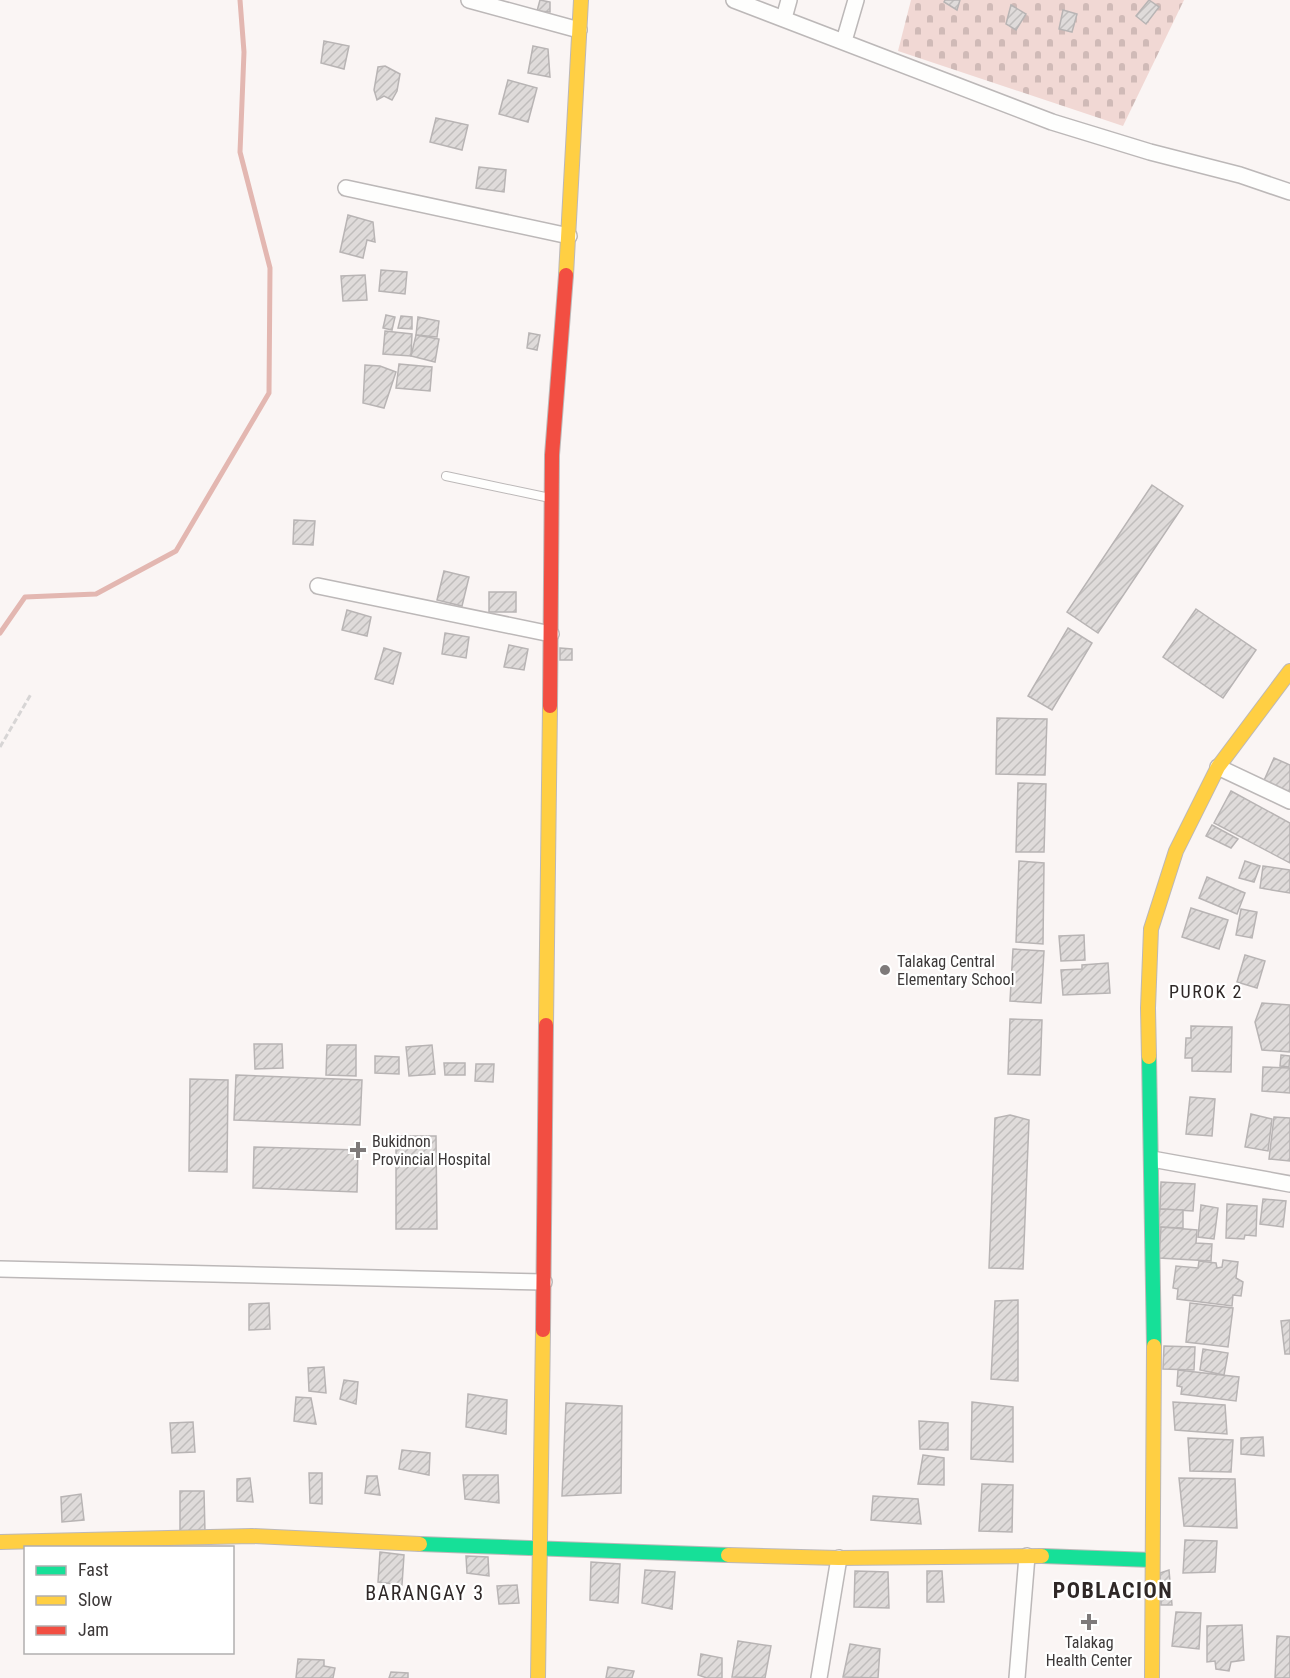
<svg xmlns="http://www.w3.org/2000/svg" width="1290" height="1678" font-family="'Roboto Condensed',sans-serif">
  <defs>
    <pattern id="cemetery-stones" width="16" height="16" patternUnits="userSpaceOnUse" patternTransform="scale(1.5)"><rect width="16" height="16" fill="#f1d8d4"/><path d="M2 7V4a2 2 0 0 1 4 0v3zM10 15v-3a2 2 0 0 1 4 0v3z" fill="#d0bab7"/></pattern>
    <pattern id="building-hatch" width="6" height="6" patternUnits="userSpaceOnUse" patternTransform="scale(1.5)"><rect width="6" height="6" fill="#dfdbda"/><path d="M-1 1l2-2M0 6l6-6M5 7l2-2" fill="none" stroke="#c0bdbc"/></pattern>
  </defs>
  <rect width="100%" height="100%" fill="#faf5f4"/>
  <!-- cemetery -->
  <polygon fill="url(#cemetery-stones)" points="911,0 1184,0 1123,126 898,51"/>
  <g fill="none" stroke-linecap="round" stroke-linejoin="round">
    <!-- stream -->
    <polyline stroke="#e3b7b1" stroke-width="5" points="0,633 25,597 96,594 176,551 269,393 270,268 240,152 244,52 240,0"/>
  </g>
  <!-- building -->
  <g fill="url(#building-hatch)" stroke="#b8b4b4" stroke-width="1.5">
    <polygon points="540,0 550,2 550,12 537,11"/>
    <polygon points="945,0 960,0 957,10 944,2"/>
    <polygon points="1149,0 1159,7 1146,24 1136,16"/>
    <polygon points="1011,5 1026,14 1016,30 1006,24"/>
    <polygon points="1063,10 1077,14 1072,32 1059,29"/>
    <polygon points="324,41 349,46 344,69 321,63"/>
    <polygon points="533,46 548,49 550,77 528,73"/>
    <polygon points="385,66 400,74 397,91 392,100 384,96 377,100 374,90 378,67"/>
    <polygon points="508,80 537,88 528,122 499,114"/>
    <polygon points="436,118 468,125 462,150 430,142"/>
    <polygon points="479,167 506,170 504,192 476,188"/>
    <polygon points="348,215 373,222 375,242 367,240 363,258 340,252"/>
    <polygon points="381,270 407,272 405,294 379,291"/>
    <polygon points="365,275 367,300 343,301 341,276"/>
    <polygon points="386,315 395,317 392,330 383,328"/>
    <polygon points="401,316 412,317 412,329 398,328"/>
    <polygon points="418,317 439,321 437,337 416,335"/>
    <polygon points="385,331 412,334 411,356 383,354"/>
    <polygon points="529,333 540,335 537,350 527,348"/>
    <polygon points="416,335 439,339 435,362 411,356"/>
    <polygon points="399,364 432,367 430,391 396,388"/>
    <polygon points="365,365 380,366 396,372 384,408 363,403"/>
    <polygon points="1152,485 1183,506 1098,633 1067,612"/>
    <polygon points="294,520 315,521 313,545 293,544"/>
    <polygon points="444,571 469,577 462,606 437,600"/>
    <rect x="489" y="592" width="27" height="20"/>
    <polygon points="1196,609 1256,650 1223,698 1163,657"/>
    <polygon points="347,610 371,617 367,636 342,630"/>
    <polygon points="1068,628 1092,643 1052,710 1028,696"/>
    <polygon points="445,633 469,637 466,658 442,654"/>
    <polygon points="509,645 528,649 524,670 504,667"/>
    <polygon points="384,648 401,653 393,684 375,679"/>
    <polygon points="560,648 572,649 572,660 560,660"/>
    <polygon points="997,718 1047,719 1045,775 996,774"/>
    <polygon points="1274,758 1290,765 1290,800 1261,787"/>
    <polygon points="1018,783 1046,784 1044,852 1016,852"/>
    <polygon points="1231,791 1290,823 1290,863 1214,823"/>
    <polygon points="1212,825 1238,839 1231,848 1206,836"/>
    <polygon points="1019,861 1044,863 1043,944 1016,942"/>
    <polygon points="1245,861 1260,866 1254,882 1239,878"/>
    <polygon points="1263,866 1290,870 1290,893 1260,888"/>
    <polygon points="1207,877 1245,893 1237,914 1199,898"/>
    <polygon points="1191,908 1228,920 1219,949 1182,937"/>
    <polygon points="1241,909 1257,912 1252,938 1236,935"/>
    <polygon points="1084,935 1085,960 1061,961 1059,936"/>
    <polygon points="1013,949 1044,951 1041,1003 1010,1001"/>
    <polygon points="1245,955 1265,961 1257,988 1237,982"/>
    <polygon points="1108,963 1110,993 1063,995 1061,970 1082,969 1082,965"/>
    <polygon points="1262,1003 1290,1005 1290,1052 1262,1050 1255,1022"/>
    <polygon points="1010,1019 1042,1020 1040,1075 1008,1074"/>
    <polygon points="1191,1026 1232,1027 1231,1072 1192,1071 1192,1058 1185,1058 1186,1038 1191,1038"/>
    <polygon points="254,1044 282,1044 283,1068 255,1069"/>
    <polygon points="327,1045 356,1045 356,1076 326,1075"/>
    <polygon points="432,1045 435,1074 409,1076 406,1047"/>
    <polygon points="1281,1055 1290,1056 1289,1067 1280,1066"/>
    <polygon points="375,1056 399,1057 399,1074 375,1073"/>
    <polygon points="444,1063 465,1063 465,1075 445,1075"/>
    <polygon points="476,1064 494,1064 493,1082 475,1081"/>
    <polygon points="1263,1067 1290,1068 1290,1093 1262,1091"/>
    <polygon points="236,1075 362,1080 360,1125 234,1120"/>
    <polygon points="190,1079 228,1080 227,1172 189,1171"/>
    <polygon points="1190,1097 1215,1099 1212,1136 1186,1134"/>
    <polygon points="1251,1114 1272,1119 1268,1151 1245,1147"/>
    <polygon points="1010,1115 1029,1120 1023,1269 989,1268 995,1118"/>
    <polygon points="1274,1117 1290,1118 1290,1161 1269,1159"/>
    <polygon points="396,1136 436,1136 437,1229 396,1229"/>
    <polygon points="254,1147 358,1150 357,1192 253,1188"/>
    <polygon points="1161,1182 1195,1184 1193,1211 1160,1209"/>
    <polygon points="1263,1199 1286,1201 1283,1227 1260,1224"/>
    <polygon points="1227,1204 1257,1206 1256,1236 1245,1235 1244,1239 1226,1238"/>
    <polygon points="1201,1205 1218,1208 1214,1239 1198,1237"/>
    <polygon points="1160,1209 1183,1210 1183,1228 1158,1227"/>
    <polygon points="1161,1227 1197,1230 1196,1243 1212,1244 1211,1261 1159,1258"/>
    <polygon points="1223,1260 1238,1262 1236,1278 1243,1282 1241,1296 1233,1295 1232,1306 1177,1299 1178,1289 1173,1288 1176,1266 1198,1268 1199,1261 1216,1263 1217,1268 1222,1267"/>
    <polygon points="1018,1300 1018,1381 991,1379 995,1301"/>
    <polygon points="269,1303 270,1329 249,1330 249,1304"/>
    <polygon points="1190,1303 1233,1308 1228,1347 1186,1342"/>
    <polygon points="1290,1320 1290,1354 1285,1354 1281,1321"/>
    <polygon points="1164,1346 1195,1347 1194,1370 1163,1369"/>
    <polygon points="1203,1349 1228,1353 1224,1375 1200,1370"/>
    <polygon points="324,1367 326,1393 309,1391 308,1368"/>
    <polygon points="1178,1370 1239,1377 1236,1401 1181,1394 1182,1387 1177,1386"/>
    <polygon points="344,1380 358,1382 356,1404 340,1399"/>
    <polygon points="468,1394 507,1400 506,1434 466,1427"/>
    <polygon points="296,1397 311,1398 316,1424 294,1421"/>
    <polygon points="972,1402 1013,1407 1013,1462 971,1459"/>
    <polygon points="1173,1402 1225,1405 1227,1434 1175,1430"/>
    <polygon points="566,1403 622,1406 621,1493 562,1496"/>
    <polygon points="919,1421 948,1423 948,1450 920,1449"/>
    <polygon points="193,1422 195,1452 172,1453 170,1423"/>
    <polygon points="1263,1437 1264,1456 1241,1454 1241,1438"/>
    <polygon points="1188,1438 1233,1440 1231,1472 1190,1471"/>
    <polygon points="402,1450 430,1453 429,1475 399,1469"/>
    <polygon points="923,1455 944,1458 944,1485 918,1484"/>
    <polygon points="309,1473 322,1473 322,1504 310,1503"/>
    <polygon points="463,1475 498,1475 499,1503 465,1499"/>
    <polygon points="367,1476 377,1476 380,1495 365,1493"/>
    <polygon points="250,1478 253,1502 237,1501 237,1479"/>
    <polygon points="1179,1478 1235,1479 1237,1528 1184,1526"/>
    <polygon points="982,1484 1013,1485 1012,1532 979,1531"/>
    <polygon points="180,1491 204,1491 205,1533 180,1533"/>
    <polygon points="81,1494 84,1520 62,1522 61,1497"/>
    <polygon points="873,1496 918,1499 921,1524 871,1520"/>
    <polygon points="1185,1540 1217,1541 1215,1572 1183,1573"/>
    <polygon points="380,1552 404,1555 402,1585 378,1582"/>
    <polygon points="466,1556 488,1557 489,1576 467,1573"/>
    <polygon points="591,1562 620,1564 618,1603 590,1600"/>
    <polygon points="645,1570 675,1572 672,1609 642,1603"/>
    <polygon points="1169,1570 1172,1605 1161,1605 1160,1573"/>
    <polygon points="855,1571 888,1572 889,1608 854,1607"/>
    <polygon points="927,1571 942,1571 944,1602 927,1602"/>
    <polygon points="517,1585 519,1603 499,1604 497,1586"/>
    <polygon points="1176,1612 1201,1613 1199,1649 1172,1646"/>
    <polygon points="1242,1625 1244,1660 1231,1662 1229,1671 1216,1669 1215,1661 1207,1662 1207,1626"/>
    <polygon points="1277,1636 1290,1637 1290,1678 1275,1678"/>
    <polygon points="738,1641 771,1646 765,1678 732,1677"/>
    <polygon points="850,1644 880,1649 878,1678 843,1677"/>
    <polygon points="701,1654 722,1658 722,1678 707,1678 698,1675"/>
    <polygon points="298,1659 324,1660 324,1666 335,1668 333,1678 296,1678"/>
    <polygon points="608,1667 634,1671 632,1678 606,1678"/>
    <polygon points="391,1672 408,1673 408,1678 389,1678"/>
  </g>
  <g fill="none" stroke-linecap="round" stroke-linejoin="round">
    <defs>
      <polyline id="lane" points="446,476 550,498"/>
      <g id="street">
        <polyline points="469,0 579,30"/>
        <polyline points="734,0 1052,122 1150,152 1240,175 1290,192"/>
        <polyline points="784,18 789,0"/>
        <polyline points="844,41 856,0"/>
        <polyline points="346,188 569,236"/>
        <polyline points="318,586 551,634"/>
        <polyline points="1218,767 1290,801"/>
        <polyline points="1152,1159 1290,1184"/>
        <polyline points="0,1269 544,1282"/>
        <polyline points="819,1678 839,1558"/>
        <polyline points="1017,1678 1027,1556"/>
      </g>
      <g id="fast">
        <polyline points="1149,1057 1154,1346"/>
        <polyline points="420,1544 728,1555"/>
        <polyline points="1042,1556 1152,1560"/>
      </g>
      <g id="slow">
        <polyline points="566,275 581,0"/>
        <polyline points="546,1025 550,706"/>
        <polyline points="1149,1057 1148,1008 1151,929 1176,851 1218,767 1290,671"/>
        <polyline points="0,1542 252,1536 420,1544"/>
        <polyline points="728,1555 839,1558 1042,1556"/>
        <polyline points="538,1678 543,1330"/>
        <polyline points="1152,1678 1154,1346"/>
      </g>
      <g id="jam">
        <polyline points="550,706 552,455 566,275"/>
        <polyline points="543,1330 546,1025"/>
      </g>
    </defs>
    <!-- lane casing -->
    <use href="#lane" stroke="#bcb8b8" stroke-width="10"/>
    <!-- street casing -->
    <use href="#street" stroke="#bcb8b8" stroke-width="18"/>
    <!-- fast casing -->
    <use href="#fast" stroke="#bcb8b8" stroke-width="16"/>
    <!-- slow casing -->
    <use href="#slow" stroke="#bcb8b8" stroke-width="16"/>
    <!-- jam casing -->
    <use href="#jam" stroke="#bcb8b8" stroke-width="16"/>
    <!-- path -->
    <polyline stroke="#d7d5d5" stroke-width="3" stroke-dasharray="6 3" stroke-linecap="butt" points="0,747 31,694"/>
    <!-- lane -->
    <use href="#lane" stroke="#fefefd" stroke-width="8"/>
    <!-- street -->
    <use href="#street" stroke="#fefefd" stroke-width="15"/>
    <!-- fast -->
    <use href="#fast" stroke="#16e098" stroke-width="14"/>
    <!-- slow -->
    <use href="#slow" stroke="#ffcf43" stroke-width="14"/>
    <!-- jam -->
    <use href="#jam" stroke="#f24e42" stroke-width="14"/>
  </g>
  <!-- markers -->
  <g fill="#7e7a7a" stroke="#fff" stroke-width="2">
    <circle cx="885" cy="970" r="6"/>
    <path d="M355 1141h6v6h6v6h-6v6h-6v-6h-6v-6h6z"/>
    <path d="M1086 1613h6v6h6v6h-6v6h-6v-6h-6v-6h6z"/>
  </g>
  <g text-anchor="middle" stroke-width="4.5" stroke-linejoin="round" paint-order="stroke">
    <!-- poi labels -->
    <g font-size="16" fill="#3c3838" stroke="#fff" text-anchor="start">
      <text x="897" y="967">Talakag Central<tspan x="897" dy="18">Elementary School</tspan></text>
      <text x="372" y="1147">Bukidnon<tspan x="372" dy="18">Provincial Hospital</tspan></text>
      <text x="1089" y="1648" text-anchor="middle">Talakag<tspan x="1089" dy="18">Health Center</tspan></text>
    </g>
    <!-- neighbourhood labels -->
    <g font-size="18" letter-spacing="1.5" fill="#2f2827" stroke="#fff">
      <text x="1206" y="998">PUROK 2</text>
    </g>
    <!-- quarter labels -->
    <g font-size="20" letter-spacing="1.5" fill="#2f2827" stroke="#fff">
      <text x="425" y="1600">BARANGAY 3</text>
    </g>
    <!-- district labels -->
    <g font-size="22" font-weight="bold" letter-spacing="1.5" fill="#2f2827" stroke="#fff">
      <text x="1113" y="1598">POBLACION</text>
    </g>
  </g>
  <!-- legend -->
  <rect x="24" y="1546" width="210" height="108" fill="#ffffff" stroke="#b1afaf" stroke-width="1.5"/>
  <rect x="36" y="1566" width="30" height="9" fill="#16e098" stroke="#b1afaf" stroke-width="1.5"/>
  <text x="78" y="1576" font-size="18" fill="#3c3838">Fast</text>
  <rect x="36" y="1596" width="30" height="9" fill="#ffcf43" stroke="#b1afaf" stroke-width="1.5"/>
  <text x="78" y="1606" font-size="18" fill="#3c3838">Slow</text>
  <rect x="36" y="1626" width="30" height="9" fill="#f24e42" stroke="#b1afaf" stroke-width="1.5"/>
  <text x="78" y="1636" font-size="18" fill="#3c3838">Jam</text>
</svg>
